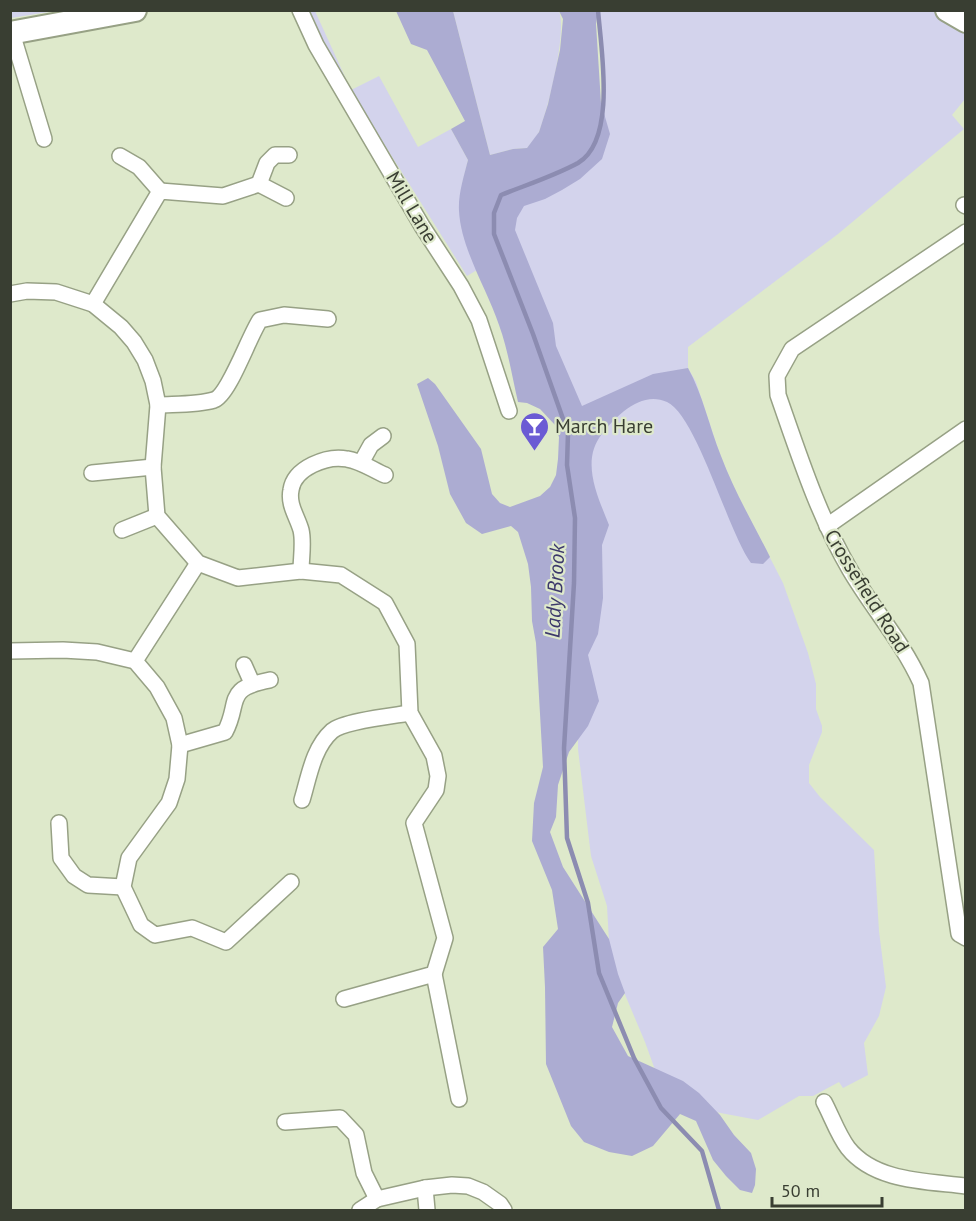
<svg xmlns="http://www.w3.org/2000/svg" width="976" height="1221" font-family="'PT Sans',sans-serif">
  <rect width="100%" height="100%" fill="#dee9cb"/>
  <!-- green -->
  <g fill="#d3d3ec">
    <polygon points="11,10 55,10 55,11 11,18"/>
    <polygon points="947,10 965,21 965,99 952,115 964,129 838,234 688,347 688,368 696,382 720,455 735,490 783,583 808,653 816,684 816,709 822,726 822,732 809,765 809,783 820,797 874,850 879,931 886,987 879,1016 864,1043 868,1075 843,1088 839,1082 813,1096 799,1096 758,1120 667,1103 645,1042 610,959 607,906 591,856 578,749 578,655 566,443 494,213 597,142 605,98 598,11"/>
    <polygon points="311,11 315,11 351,90 379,76 418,147 451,129 468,160 462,185 464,237 477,270 467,276 340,74 315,28 309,13"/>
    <path d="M453,11H559C567,32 549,105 540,129C538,136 532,142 527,148L513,149L490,155Z"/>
  </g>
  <!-- forest -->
  <path fill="#acacd2" d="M396,11H453L490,155L513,149L527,148L539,132L548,104L560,50L563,19L559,11H598L596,24L601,103L610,134L602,159L580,179L562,190L545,199L524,206L517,218L515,230L553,323L556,346L582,406L653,374L688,368C703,395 709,426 721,456C734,491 753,523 770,557L763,564L751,563C728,532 697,416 667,402C641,390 616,416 602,434C580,461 598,497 609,525L602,545L603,598L598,634L588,655L599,701L588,726L569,752L558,785L556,817L550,832L563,867L609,939L618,974L625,993L618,1003L612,1027L628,1056L683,1081L699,1093L720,1115L734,1135L751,1153L756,1169L755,1185L752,1193L740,1190L726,1176L713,1160L696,1121L680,1114L653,1146L632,1156L609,1152L584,1142L571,1126L546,1064L545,987L543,947L558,929L552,890L532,841L534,803L543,767L536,643L532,621L531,587L528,564L518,532L511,526L482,534L466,523L450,494L438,446L417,384L428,378L435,384L481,449L492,494L500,503L510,507L540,496L550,487L556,475L558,459L559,437L555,425L540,409L527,403L518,402C512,376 508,350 499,325C487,289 461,249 459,211C458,194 464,176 468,160L451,129L465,121L427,50L411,44Z"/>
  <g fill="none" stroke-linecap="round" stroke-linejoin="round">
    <!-- stream -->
    <path stroke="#8c8cb1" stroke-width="4.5" d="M598,10C601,49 617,140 578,163C554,176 526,185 501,195L494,213V234L533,334L568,433L567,465L575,518L574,583L564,748L567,838L588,903L599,973L634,1058L661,1108L702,1151L719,1210"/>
    <defs>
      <g id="street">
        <polyline points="300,10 316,45 422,226 461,286 479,320 509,411"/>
        <polyline points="12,33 44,139"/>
        <polyline points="120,156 139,167 160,191"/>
        <polyline points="259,184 267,163 275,155 289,155"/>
        <polyline points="964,205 966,206"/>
        <path d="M966,232L792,349L777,376L778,395C799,455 818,515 850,570C873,609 902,641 921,683L959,934L966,938"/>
        <polyline points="10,294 27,291 56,292 93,304 121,327 134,342 145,360 153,381 158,405 153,467 157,516 198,563 238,578 301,571 341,575 385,603 407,644 410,713 434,756 438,776 436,790 414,823 445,938 434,974 344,999"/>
        <polyline points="93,304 160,191 223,196 259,184 286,198"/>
        <path d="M158,405C176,404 197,405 214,400C229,395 249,336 260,320L284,315L328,319"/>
        <polyline points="361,463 371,445 383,436"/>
        <polyline points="92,473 153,467"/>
        <polyline points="827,526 966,429"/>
        <polyline points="122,530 157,516"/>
        <path d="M301,571C301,559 304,542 301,530C297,516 288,505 291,490C294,468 327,455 347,459C361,461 373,470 385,475"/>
        <polyline points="10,651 63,650 97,652 135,661 157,687 174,718 180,745 177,779 169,803 129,858 123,887 141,925 155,935 192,928 226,942 291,882"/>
        <polyline points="135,661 198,563"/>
        <polyline points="244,665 252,683"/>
        <path d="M180,745L225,732C241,702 223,689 270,680"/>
        <path d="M302,800C309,777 313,748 332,731C344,721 392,716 410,713"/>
        <polyline points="59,823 61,858 74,876 88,885 123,887"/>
        <polyline points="434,974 459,1099"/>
        <path d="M824,1102C832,1117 838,1135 848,1148C875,1182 927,1181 966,1186"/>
        <polyline points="285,1122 340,1118 356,1135 364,1173 377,1199"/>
        <polyline points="425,1188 427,1210"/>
        <polyline points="360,1210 377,1199 425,1188 452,1185 468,1186 483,1192 500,1204 504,1210"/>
      </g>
      <g id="secondary">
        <polyline points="947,10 966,21"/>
        <polyline points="10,33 135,10"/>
      </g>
    </defs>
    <!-- street casing -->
    <use href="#street" stroke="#97a185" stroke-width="18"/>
    <!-- secondary casing -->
    <use href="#secondary" stroke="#97a185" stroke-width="26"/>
    <!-- street -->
    <use href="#street" stroke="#fff" stroke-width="15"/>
    <!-- secondary -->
    <use href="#secondary" stroke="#fff" stroke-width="22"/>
  </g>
  <!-- icons -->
  <defs>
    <symbol id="bar-pin" viewBox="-11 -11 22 30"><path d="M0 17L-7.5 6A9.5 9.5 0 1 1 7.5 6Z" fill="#6b5bd4" stroke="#dee9cb"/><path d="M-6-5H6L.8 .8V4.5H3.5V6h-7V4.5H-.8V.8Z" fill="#fff"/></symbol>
  </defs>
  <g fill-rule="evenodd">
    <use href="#bar-pin" x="518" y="410" width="33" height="45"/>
  </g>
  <g text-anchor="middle" stroke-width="4.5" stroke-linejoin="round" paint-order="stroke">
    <!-- street labels -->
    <g font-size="20" fill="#393e32" stroke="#dee9cb">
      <text transform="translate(412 207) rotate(59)" y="7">Mill Lane</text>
      <text transform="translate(867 591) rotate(58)" y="7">Crossefield Road</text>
    </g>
    <!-- poi labels -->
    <g font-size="20" fill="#393e32" stroke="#dee9cb" text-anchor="start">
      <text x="555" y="433">March Hare</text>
    </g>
    <!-- water labels -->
    <g font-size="21" font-style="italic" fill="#3d396b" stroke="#dee9cb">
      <text transform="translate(555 591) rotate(-87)" y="7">Lady Brook</text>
    </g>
  </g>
  <!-- border -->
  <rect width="976" height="1221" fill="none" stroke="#393e32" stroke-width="24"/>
  <!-- scale -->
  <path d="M772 1197v9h110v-9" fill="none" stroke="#393e32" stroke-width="3"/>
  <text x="781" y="1197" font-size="18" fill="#393e32" stroke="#dee9cb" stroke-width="4.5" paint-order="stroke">50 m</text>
</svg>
